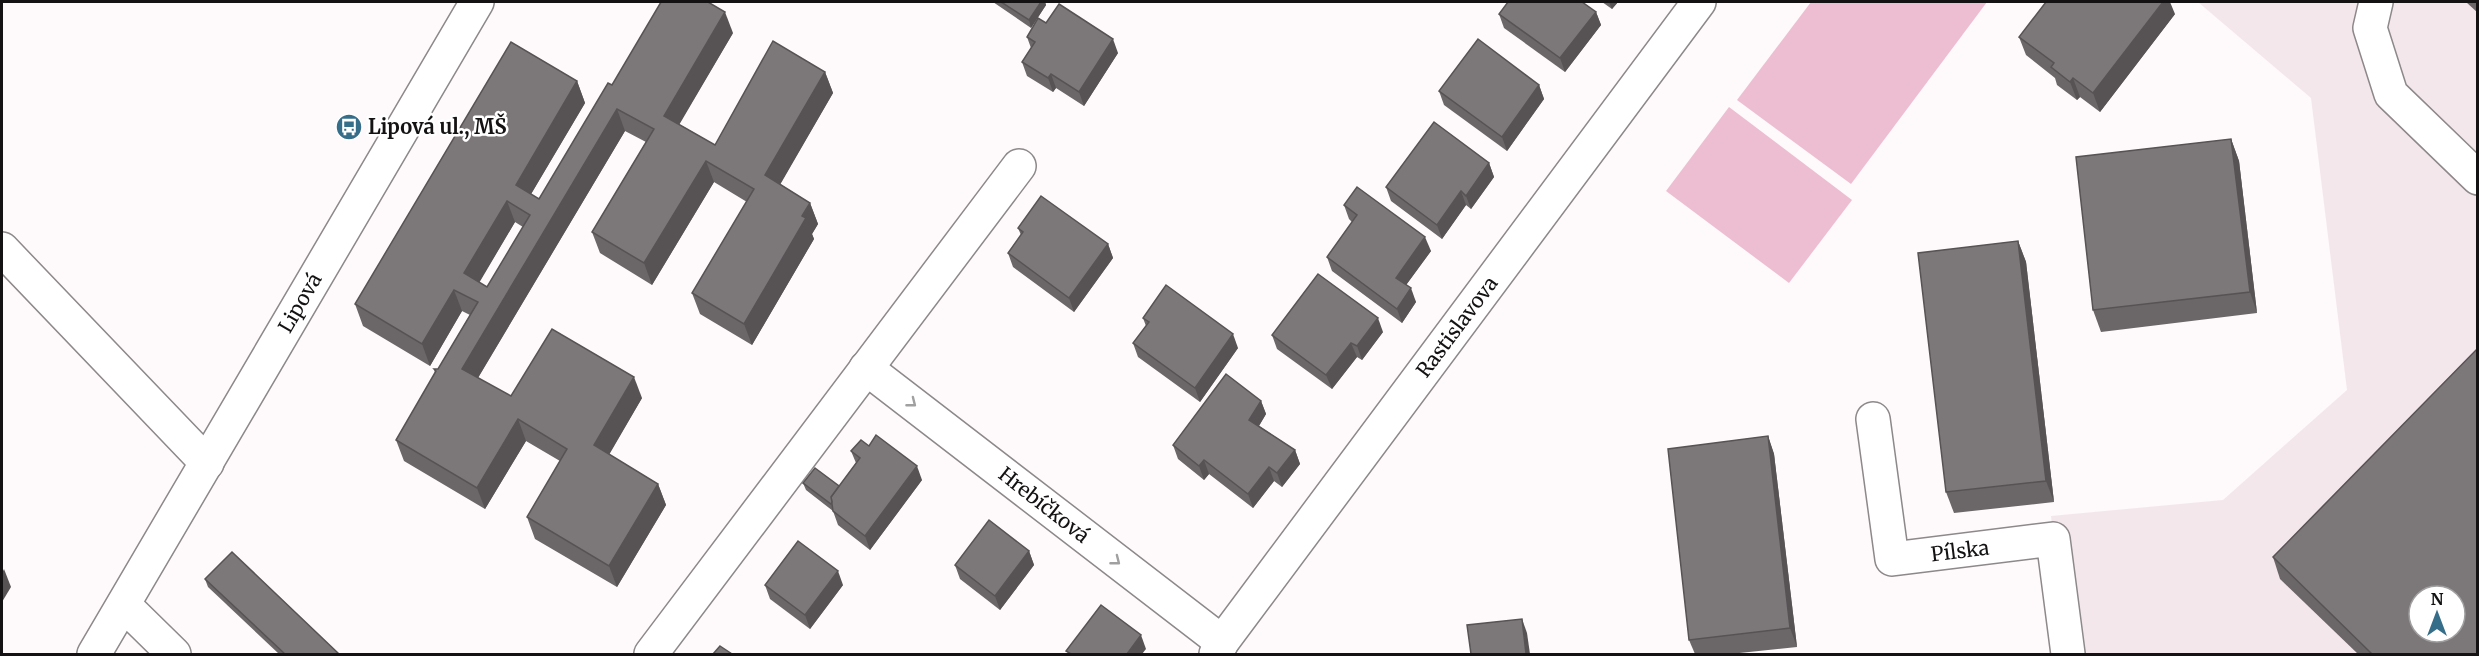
<svg xmlns="http://www.w3.org/2000/svg" width="2479" height="656" font-family="Merriweather,serif">
  <rect width="100%" height="100%" fill="#fef9fb"/>
  <!-- built -->
  <path fill="#f4e7ec" fill-rule="evenodd" d="M2198,2H2477V654H2066L2051,516L2223,500L2347,390L2311,98ZM2419,596H2455V632H2419Z"/>
  <!-- green -->
  <g fill="#edbed1">
    <polygon points="1811,2 1987,2 1851,184 1737,100"/>
    <polygon points="1729,107 1852,200 1789,283 1666,191"/>
  </g>
  <g fill="none" stroke-linecap="round" stroke-linejoin="round">
    <defs>
      <g id="minor">
        <polyline points="2376,2 2370,28 2391,94 2478,178"/>
        <polyline points="2,249 207,463"/>
        <polyline points="866,368 1222,642"/>
        <polyline points="1873,419 1892,559 2053,539 2068,654"/>
        <polyline points="124,605 174,654"/>
        <polyline points="94,654 477,2"/>
        <polyline points="651,654 1019,166"/>
        <polyline points="1216,654 1222,642 1699,2"/>
      </g>
    </defs>
    <!-- minor casing -->
    <use href="#minor" stroke="#8d888a" stroke-width="36"/>
    <!-- minor -->
    <use href="#minor" stroke="#fff" stroke-width="33"/>
  </g>
  <!-- wall -->
  <g fill="#6b6668" fill-rule="evenodd">
    <polygon points="993,2 1045,2 1046,5 1031,28"/>
    <polygon points="1602,2 1618,2 1612,9"/>
    <polygon points="2466,2 2478,2 2478,13"/>
    <polygon points="1596,12 1601,25 1565,72 1504,28 1499,14"/>
    <polygon points="2175,14 2100,112 2080,97 2077,100 2057,85 2055,78 2026,55 2019,37"/>
    <polygon points="1046,23 1118,53 1084,106 1056,88 1053,92 1027,76 1022,62 1031,48 1027,37"/>
    <path d="M733,33L679,124L715,145L825,72L833,93L780,184L810,203L818,224L812,234L814,239L752,345L700,314L692,293L747,202L714,182L652,285L600,253L592,232L646,142L625,131L478,378L511,396L642,398L609,454L658,484L666,505L617,587L535,539L527,517L560,461L526,441L485,509L404,461L396,440L435,373L434,369H438L470,315L462,311L430,366L363,326L355,304L577,81L585,103L531,194L539,199L612,85ZM515,222L523,227L487,287L479,282Z"/>
    <polygon points="1539,85 1544,99 1507,151 1444,105 1439,91"/>
    <polygon points="2231,139 2239,161 2257,313 2101,332 2093,310"/>
    <polygon points="1489,163 1494,177 1471,209 1466,205 1442,239 1391,201 1386,187"/>
    <polygon points="1344,205 1431,251 1406,285 1416,302 1402,323 1332,271 1327,257 1352,222 1349,219"/>
    <polygon points="1018,228 1108,244 1113,258 1074,312 1013,267 1008,253 1021,235"/>
    <polygon points="2018,241 2026,262 2054,502 1954,513 1946,492"/>
    <polygon points="1143,318 1238,348 1200,402 1138,357 1133,343 1146,326"/>
    <polygon points="1383,332 1362,360 1357,357 1332,389 1277,349 1272,335"/>
    <polygon points="1261,401 1266,414 1259,426 1295,450 1300,464 1282,487 1274,481 1253,508 1209,474 1204,480 1178,459 1173,445"/>
    <polygon points="1768,436 1774,454 1797,647 1730,654 1695,654 1689,640"/>
    <polygon points="869,446 922,480 870,550 838,525 833,511 806,490 803,483 839,486 856,463 851,451"/>
    <polygon points="1029,551 1034,565 1000,610 960,579 955,565"/>
    <polygon points="2273,557 2478,654 2358,654 2280,579"/>
    <polygon points="205,579 339,654 279,654 208,587"/>
    <polygon points="765,585 843,585 810,629 770,599"/>
  </g>
  <!-- shaded-wall -->
  <g fill="#575355">
    <polygon points="1041,2 1045,2 1046,5 1031,28 1029,20"/>
    <polygon points="1609,2 1618,2 1612,9"/>
    <polygon points="2163,2 2170,2 2175,14 2100,112 2093,93"/>
    <polygon points="725,12 733,33 672,137 664,116"/>
    <polygon points="1596,12 1601,25 1565,72 1560,58"/>
    <polygon points="1113,39 1118,53 1084,106 1079,92"/>
    <polygon points="825,72 833,93 773,197 765,175"/>
    <polygon points="1051,74 1056,88 1053,92 1048,78"/>
    <polygon points="2073,78 2080,97 2077,100 2070,82"/>
    <polygon points="577,81 585,103 524,206 516,185"/>
    <polygon points="1539,85 1544,99 1507,151 1502,137"/>
    <polygon points="617,109 625,131 470,391 462,369"/>
    <polygon points="2231,139 2239,161 2257,313 2250,292"/>
    <polygon points="706,161 714,182 652,285 644,263"/>
    <polygon points="1489,163 1494,177 1471,209 1466,196"/>
    <polygon points="1461,191 1466,205 1442,239 1437,225"/>
    <polygon points="507,201 515,222 472,295 464,273"/>
    <polygon points="810,203 818,224 812,234 814,239 752,345 744,324"/>
    <polygon points="1425,237 1431,251 1401,292 1396,278"/>
    <polygon points="2018,241 2026,262 2054,502 2046,481"/>
    <polygon points="1108,244 1113,258 1074,312 1069,298"/>
    <polygon points="1411,288 1416,302 1402,323 1397,309"/>
    <polygon points="454,290 462,311 430,366 422,344"/>
    <polygon points="1378,318 1383,332 1362,360 1357,346"/>
    <polygon points="1233,334 1238,348 1200,402 1195,388"/>
    <polygon points="1351,343 1357,357 1332,389 1326,375"/>
    <polygon points="634,377 642,398 602,467 594,445"/>
    <polygon points="1261,401 1266,414 1254,434 1249,420"/>
    <polygon points="518,419 526,441 485,509 477,488"/>
    <polygon points="1768,436 1774,454 1797,647 1790,628"/>
    <polygon points="1295,450 1300,464 1282,487 1277,473"/>
    <polygon points="1204,460 1209,474 1204,480 1199,466"/>
    <polygon points="917,466 922,480 870,550 865,536"/>
    <polygon points="1269,467 1274,481 1253,508 1248,494"/>
    <polygon points="658,484 666,505 617,587 609,566"/>
    <polygon points="1029,551 1034,565 1000,610 995,596"/>
    <polygon points="4,569 11,587 2,602 2,573"/>
    <polygon points="838,571 843,585 810,629 805,615"/>
    <polygon points="1522,619 1527,633 1530,654 1526,654"/>
    <polygon points="1141,635 1146,649 1142,654 1127,654"/>
  </g>
  <!-- building -->
  <g fill="#7c7779" stroke="#575355" stroke-width="1.5" fill-rule="evenodd">
    <path d="M661,2H708L725,12L664,116L715,145L773,41L825,72L765,175L810,203L802,216L806,218L744,324L692,293L754,189L706,161L644,263L592,232L654,129L617,109L462,369L511,396L552,329L634,377L594,445L658,484L609,566L527,517L567,449L518,419L477,488L396,440L436,371L434,369H438L478,302L454,290L422,344L355,304L511,42L577,81L516,185L539,199L608,83L612,85ZM507,201L530,215L487,287L464,273Z"/>
    <polygon points="1001,2 1041,2 1029,20"/>
    <polygon points="1508,2 1582,2 1596,12 1560,58 1499,14"/>
    <polygon points="2046,2 2163,2 2093,93 2073,78 2070,82 2051,67 2054,63 2019,37"/>
    <polygon points="1059,4 1113,39 1079,92 1051,74 1048,78 1022,62 1035,42 1027,37 1038,18 1046,23"/>
    <polygon points="1478,39 1539,85 1502,137 1439,91"/>
    <polygon points="1434,122 1489,163 1466,196 1461,191 1437,225 1386,187"/>
    <polygon points="2231,139 2250,292 2093,310 2076,157"/>
    <polygon points="1357,187 1425,237 1396,278 1411,288 1397,309 1327,257 1357,215 1344,205"/>
    <polygon points="1041,196 1108,244 1069,298 1008,253 1023,232 1018,228"/>
    <polygon points="2018,241 2046,481 1946,492 1918,253"/>
    <polygon points="1318,274 1378,318 1357,346 1351,343 1326,375 1272,335"/>
    <polygon points="1166,285 1233,334 1195,388 1133,343 1149,322 1143,318"/>
    <path d="M2478,348V654H2372L2273,557ZM2419,596H2455V632H2419Z"/>
    <polygon points="1226,374 1261,401 1249,420 1295,450 1277,473 1269,467 1248,494 1204,460 1199,466 1173,445"/>
    <polygon points="876,435 917,466 865,536 833,511 831,497 860,458 851,451 861,440 869,446"/>
    <polygon points="1768,436 1790,628 1689,640 1668,449"/>
    <polygon points="815,468 839,486 831,497 832,502 831,504 803,483"/>
    <polygon points="989,520 1029,551 995,596 955,565"/>
    <polygon points="798,541 838,571 805,615 765,585"/>
    <polygon points="232,552 339,654 285,654 205,579"/>
    <polygon points="1101,605 1141,635 1127,654 1071,654 1066,651"/>
    <polygon points="1522,619 1526,654 1471,654 1467,625"/>
    <polygon points="720,646 732,654 713,654"/>
  </g>
  <!-- one-way arrows -->
  <defs><path id="oneway-chevron" d="M-2-3.5L2.5 0L-2 3.5" fill="none" stroke-width="1.6" stroke-linecap="round" stroke-linejoin="round" transform="scale(1.5)"/></defs>
  <g stroke="#a1a0a1">
    <use href="#oneway-chevron" transform="translate(912 403) rotate(38)"/>
    <use href="#oneway-chevron" transform="translate(1116 561) rotate(38)"/>
  </g>
  <!-- icons -->
  <defs>
    <symbol id="bus-disc" viewBox="-11 -11 22 22"><circle r="9.5" fill="#366e89" stroke="#fff"/><path d="M-5-6H5V4H4V6H2V4H-2V6H-4V4H-5ZM-3.5-4V0h7V-4ZM-3.5 1.2v1.5H-2V1.2ZM2 1.2v1.5H3.5V1.2Z" fill="#fff"/></symbol>
  </defs>
  <g fill-rule="evenodd">
    <use href="#bus-disc" x="334" y="112" width="30" height="30"/>
  </g>
  <g text-anchor="middle" stroke-width="5" stroke-linejoin="round" paint-order="stroke">
    <!-- poi labels -->
    <g font-size="20" font-weight="bold" fill="#141213" stroke="#fff" text-anchor="start">
      <text x="368" y="134">Lipová ul., MŠ</text>
    </g>
    <!-- street labels -->
    <g font-size="20" fill="#141213" stroke="#fff">
      <text transform="translate(300 303) rotate(-60)" y="7">Lipová</text>
      <text transform="translate(1457 327) rotate(-53)" y="7">Rastislavova</text>
      <text transform="translate(1044 505) rotate(38)" y="7">Hrebíčková</text>
      <text transform="translate(1960 551) rotate(-7)" y="7">Pílska</text>
    </g>
  </g>
  <!-- border -->
  <rect width="2479" height="656" fill="none" stroke="#141213" stroke-width="6"/>
  <!-- north arrow -->
  <g transform="translate(2437 614)"><circle r="28" fill="#ffffff" stroke="#a1a0a1" stroke-width="1.5"/>
  <path d="M0-4.5L10 22L0 15L-10 22Z" fill="#366e89"/>
  <text y="-9" font-size="16" font-weight="bold" text-anchor="middle" fill="#141213">N</text>
  </g>
</svg>
